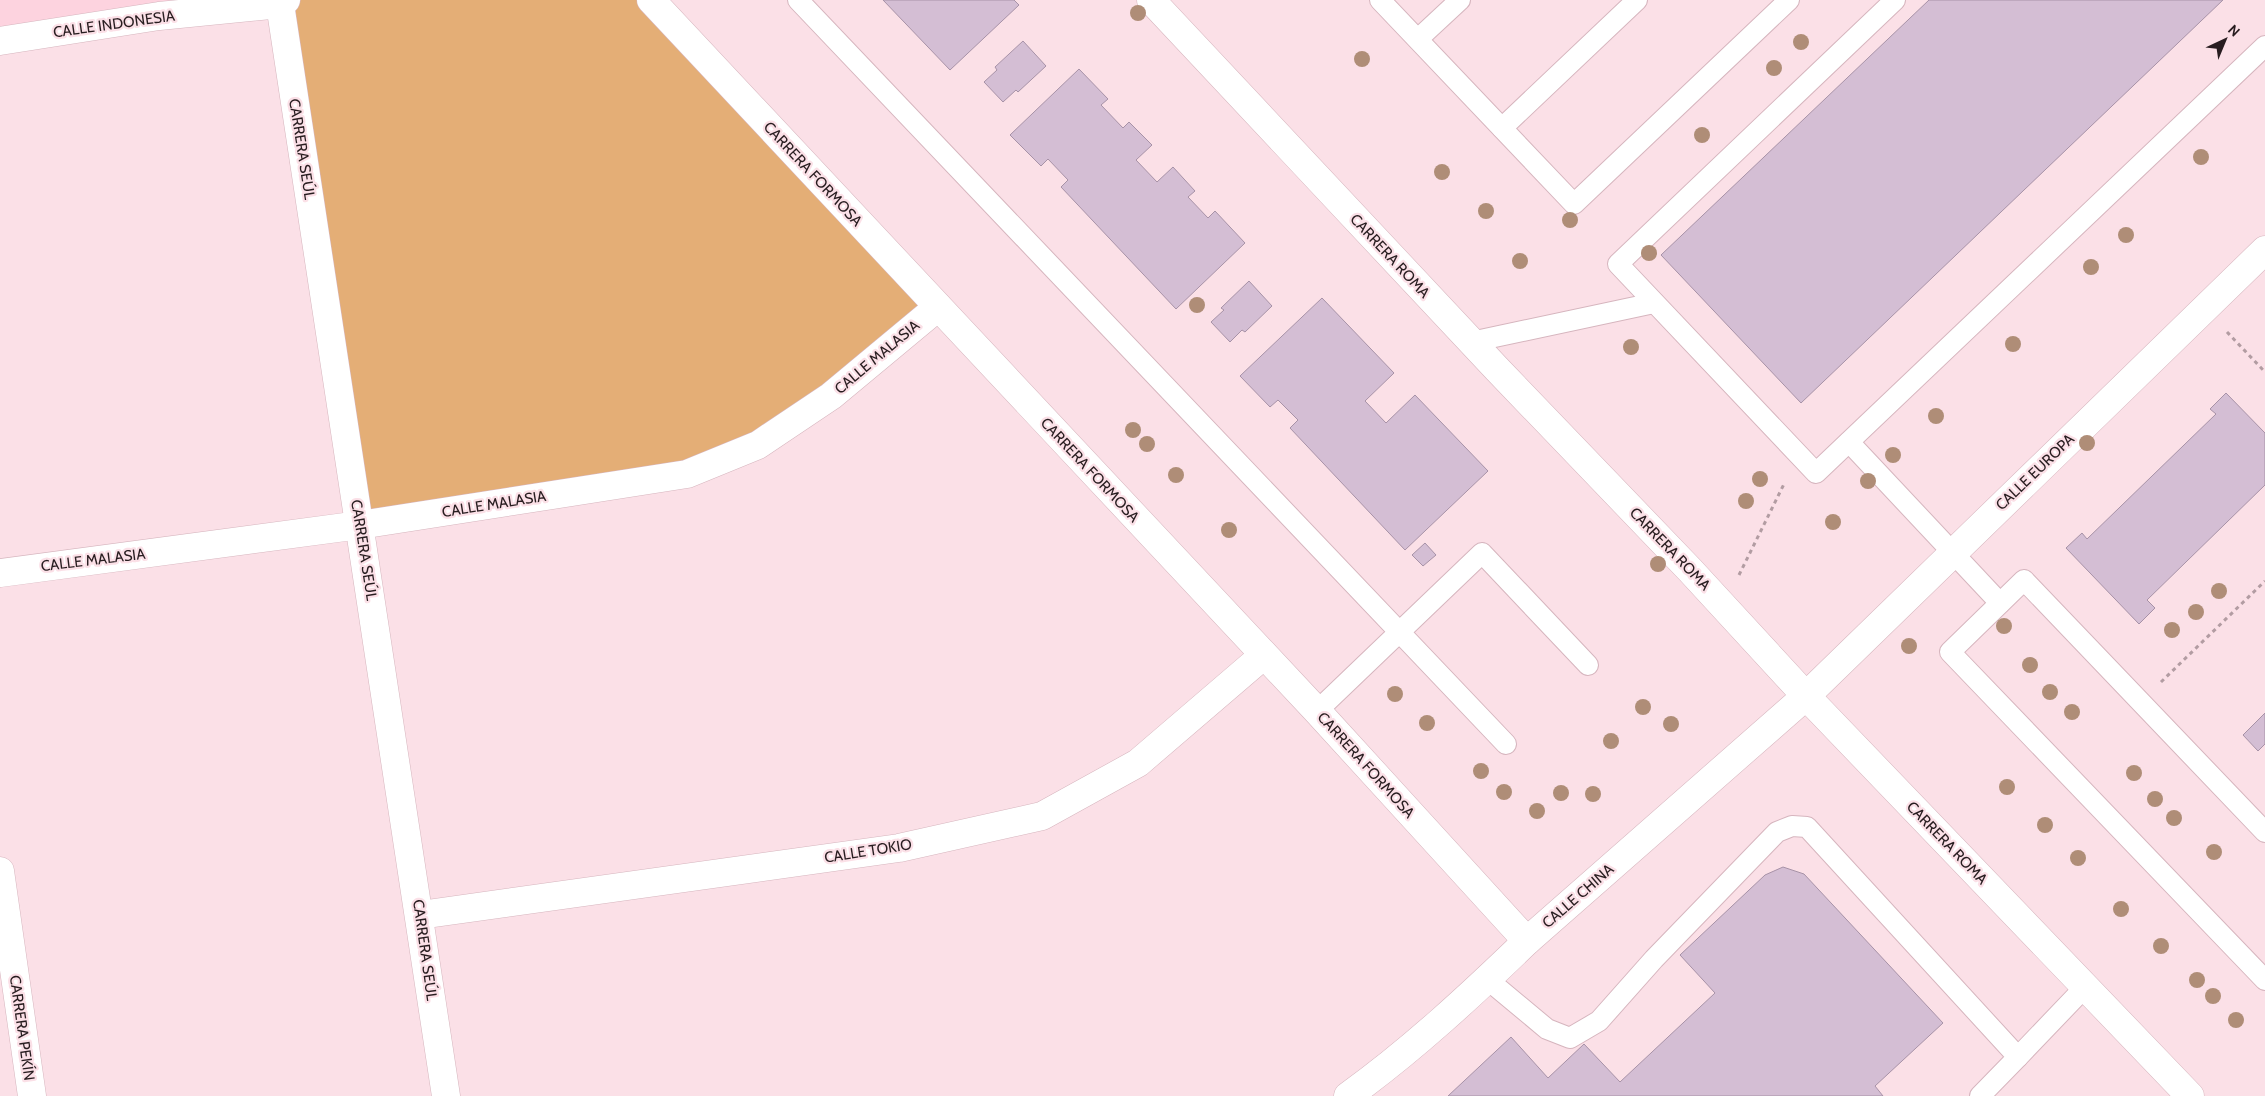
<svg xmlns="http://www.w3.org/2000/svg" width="2265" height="1096" font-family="Cabin,sans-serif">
  <rect width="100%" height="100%" fill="#fbe0e7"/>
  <!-- built -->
  <polygon fill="#fdd3df" points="0,0 245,0 0,35"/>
  <!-- green -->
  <polygon fill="#e4ae76" points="301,0 642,0 927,308 755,439 688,466 365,516 289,6"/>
  <!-- building -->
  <g fill="#d4bed4" stroke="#a792a7">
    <polygon points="883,0 1014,0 1019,5 950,70"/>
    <polygon points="1929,0 2223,0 1801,403 1661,255"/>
    <polygon points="1023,41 1046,66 1018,92 1016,90 1003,102 984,82 997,70 995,67"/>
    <polygon points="1079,69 1108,99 1101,105 1123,128 1129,122 1152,145 1136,160 1157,182 1173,167 1195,191 1188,197 1208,218 1215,211 1245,243 1176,309 1061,187 1068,180 1048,159 1041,166 1010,135"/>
    <polygon points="1249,281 1272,306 1245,332 1242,330 1230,342 1211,322 1224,310 1221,308"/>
    <polygon points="1322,298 1394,373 1365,401 1386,423 1415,395 1488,471 1405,550 1290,428 1298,420 1278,400 1270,407 1240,376"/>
    <polygon points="2226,393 2265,433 2265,485 2147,600 2155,608 2139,624 2066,548 2082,533 2087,539 2216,414 2210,409"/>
    <polygon points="1425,543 1436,555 1423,566 1412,555"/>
    <polygon points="2265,713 2265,744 2258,751 2243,735"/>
    <polygon points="1783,867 1804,874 1943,1023 1875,1086 1883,1096 1448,1096 1511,1037 1548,1078 1584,1044 1620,1082 1715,993 1680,955 1765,875"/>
  </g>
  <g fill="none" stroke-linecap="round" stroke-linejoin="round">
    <defs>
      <g id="service">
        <polyline points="798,0 1506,744"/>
        <polyline points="1380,0 1574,204 1789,0"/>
        <polyline points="1895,0 1618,264 1816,473 2265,46"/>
        <polyline points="1418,39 1460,0"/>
        <polyline points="1502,128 1637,0"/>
        <polyline points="1471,342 1654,303"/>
        <polyline points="1849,442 2000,603"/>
        <polyline points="1317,711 1482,553 1588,665"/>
        <polyline points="2265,832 2024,580 1950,652 2265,980"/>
        <polyline points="1487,979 1547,1029 1570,1038 1599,1021 1654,959 1777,832 1792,826 1807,827 2018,1057 1980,1096"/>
        <polyline points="2018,1057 2085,987"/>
      </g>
      <g id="minor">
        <polyline points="651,0 1317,711 1527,941"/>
        <polyline points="280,4 446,1096"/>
        <polyline points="0,41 159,16 280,4 286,0"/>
        <polyline points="0,573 360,525 687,474 758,445 831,396 938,307"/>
        <polyline points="0,871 32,1096"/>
        <polyline points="420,915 899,848 1042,816 1138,763 1264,655"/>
        <path d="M1348,1096C1412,1050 1471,995 1527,941L1806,696L2265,250"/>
      </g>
      <polyline id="tertiary" points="1151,0 1497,369 1690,570 1806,696 2190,1096"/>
    </defs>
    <!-- service casing -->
    <use href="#service" stroke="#d6b5be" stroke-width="22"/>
    <!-- minor casing -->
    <use href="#minor" stroke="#d6b5be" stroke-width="29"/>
    <!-- tertiary casing -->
    <use href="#tertiary" stroke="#d6b5be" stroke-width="29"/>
    <!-- path -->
    <g stroke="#b29ca2" stroke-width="3" stroke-dasharray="4 4" stroke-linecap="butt">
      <polyline points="2227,332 2265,372"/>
      <polyline points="1739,575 1785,482"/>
      <polyline points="2161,682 2265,581"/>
    </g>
    <!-- service -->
    <use href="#service" stroke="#fff" stroke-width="20"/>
    <!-- minor -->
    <use href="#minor" stroke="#fff" stroke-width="28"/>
    <!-- tertiary -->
    <use href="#tertiary" stroke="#fff" stroke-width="28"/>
  </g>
  <!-- trees -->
  <g fill="#af8d77">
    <circle cx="1138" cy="13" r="8"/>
    <circle cx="1801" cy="42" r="8"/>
    <circle cx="1362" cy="59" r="8"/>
    <circle cx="1774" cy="68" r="8"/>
    <circle cx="1702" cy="135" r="8"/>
    <circle cx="2201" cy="157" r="8"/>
    <circle cx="1442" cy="172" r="8"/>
    <circle cx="1486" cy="211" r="8"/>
    <circle cx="1570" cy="220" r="8"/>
    <circle cx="2126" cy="235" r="8"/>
    <circle cx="1649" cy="253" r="8"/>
    <circle cx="1520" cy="261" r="8"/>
    <circle cx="2091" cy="267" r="8"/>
    <circle cx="1197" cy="305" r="8"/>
    <circle cx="2013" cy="344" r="8"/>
    <circle cx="1631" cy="347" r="8"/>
    <circle cx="1936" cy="416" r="8"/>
    <circle cx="1133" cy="430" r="8"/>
    <circle cx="2087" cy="443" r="8"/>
    <circle cx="1147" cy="444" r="8"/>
    <circle cx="1893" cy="455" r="8"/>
    <circle cx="1176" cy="475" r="8"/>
    <circle cx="1760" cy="479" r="8"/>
    <circle cx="1868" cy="481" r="8"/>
    <circle cx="1746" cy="501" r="8"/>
    <circle cx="1833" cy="522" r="8"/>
    <circle cx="1229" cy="530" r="8"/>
    <circle cx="1658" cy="564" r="8"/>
    <circle cx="2219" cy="591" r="8"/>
    <circle cx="2196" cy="612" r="8"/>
    <circle cx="2004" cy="626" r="8"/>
    <circle cx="2172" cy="630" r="8"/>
    <circle cx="1909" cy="646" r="8"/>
    <circle cx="2030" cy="665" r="8"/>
    <circle cx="2050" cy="692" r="8"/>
    <circle cx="1395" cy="694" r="8"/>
    <circle cx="1643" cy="707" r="8"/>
    <circle cx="2072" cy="712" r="8"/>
    <circle cx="1427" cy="723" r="8"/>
    <circle cx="1671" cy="724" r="8"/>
    <circle cx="1611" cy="741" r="8"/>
    <circle cx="1481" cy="771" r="8"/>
    <circle cx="2134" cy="773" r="8"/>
    <circle cx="2007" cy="787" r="8"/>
    <circle cx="1504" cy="792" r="8"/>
    <circle cx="1561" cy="793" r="8"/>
    <circle cx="1593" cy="794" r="8"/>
    <circle cx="2155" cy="799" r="8"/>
    <circle cx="1537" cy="811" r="8"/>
    <circle cx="2174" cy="818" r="8"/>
    <circle cx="2045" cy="825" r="8"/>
    <circle cx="2214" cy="852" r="8"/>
    <circle cx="2078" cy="858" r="8"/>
    <circle cx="2121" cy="909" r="8"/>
    <circle cx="2161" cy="946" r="8"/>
    <circle cx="2197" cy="980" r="8"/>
    <circle cx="2213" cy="996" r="8"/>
    <circle cx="2236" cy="1020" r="8"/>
  </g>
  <g text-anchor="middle" stroke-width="4.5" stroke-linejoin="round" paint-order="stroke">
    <!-- street labels -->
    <g font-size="15" fill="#281d20" stroke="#fbe0e7">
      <text transform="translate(114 24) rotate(-8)" y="5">CALLE INDONESIA</text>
      <text transform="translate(302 149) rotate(81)" y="5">CARRERA SEÚL</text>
      <text transform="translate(813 174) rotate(47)" y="5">CARRERA FORMOSA</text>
      <text transform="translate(1390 256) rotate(47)" y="5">CARRERA ROMA</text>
      <text transform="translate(877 357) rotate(-40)" y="5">CALLE MALASIA</text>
      <text transform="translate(1090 470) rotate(47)" y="5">CARRERA FORMOSA</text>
      <text transform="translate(2035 472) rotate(-44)" y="5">CALLE EUROPA</text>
      <text transform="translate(494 504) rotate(-9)" y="5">CALLE MALASIA</text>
      <text transform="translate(1670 549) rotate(46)" y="5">CARRERA ROMA</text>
      <text transform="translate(364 550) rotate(81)" y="5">CARRERA SEÚL</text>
      <text transform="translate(93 560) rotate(-7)" y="5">CALLE MALASIA</text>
      <text transform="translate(1366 765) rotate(48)" y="5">CARRERA FORMOSA</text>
      <text transform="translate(1947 843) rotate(46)" y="5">CARRERA ROMA</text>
      <text transform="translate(868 851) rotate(-9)" y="5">CALLE TOKIO</text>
      <text transform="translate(1578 896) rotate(-41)" y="5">CALLE CHINA</text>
      <text transform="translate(425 950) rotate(82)" y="5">CARRERA SEÚL</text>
      <text transform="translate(22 1028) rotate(82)" y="5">CARRERA PEKÍN</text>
    </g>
  </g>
  <!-- north arrow -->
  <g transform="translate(2225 40) rotate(44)" stroke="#fbe0e7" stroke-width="4" paint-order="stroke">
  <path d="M0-4L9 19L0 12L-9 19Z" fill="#281d20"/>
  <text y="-8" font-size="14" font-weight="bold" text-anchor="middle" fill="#281d20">N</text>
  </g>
</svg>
